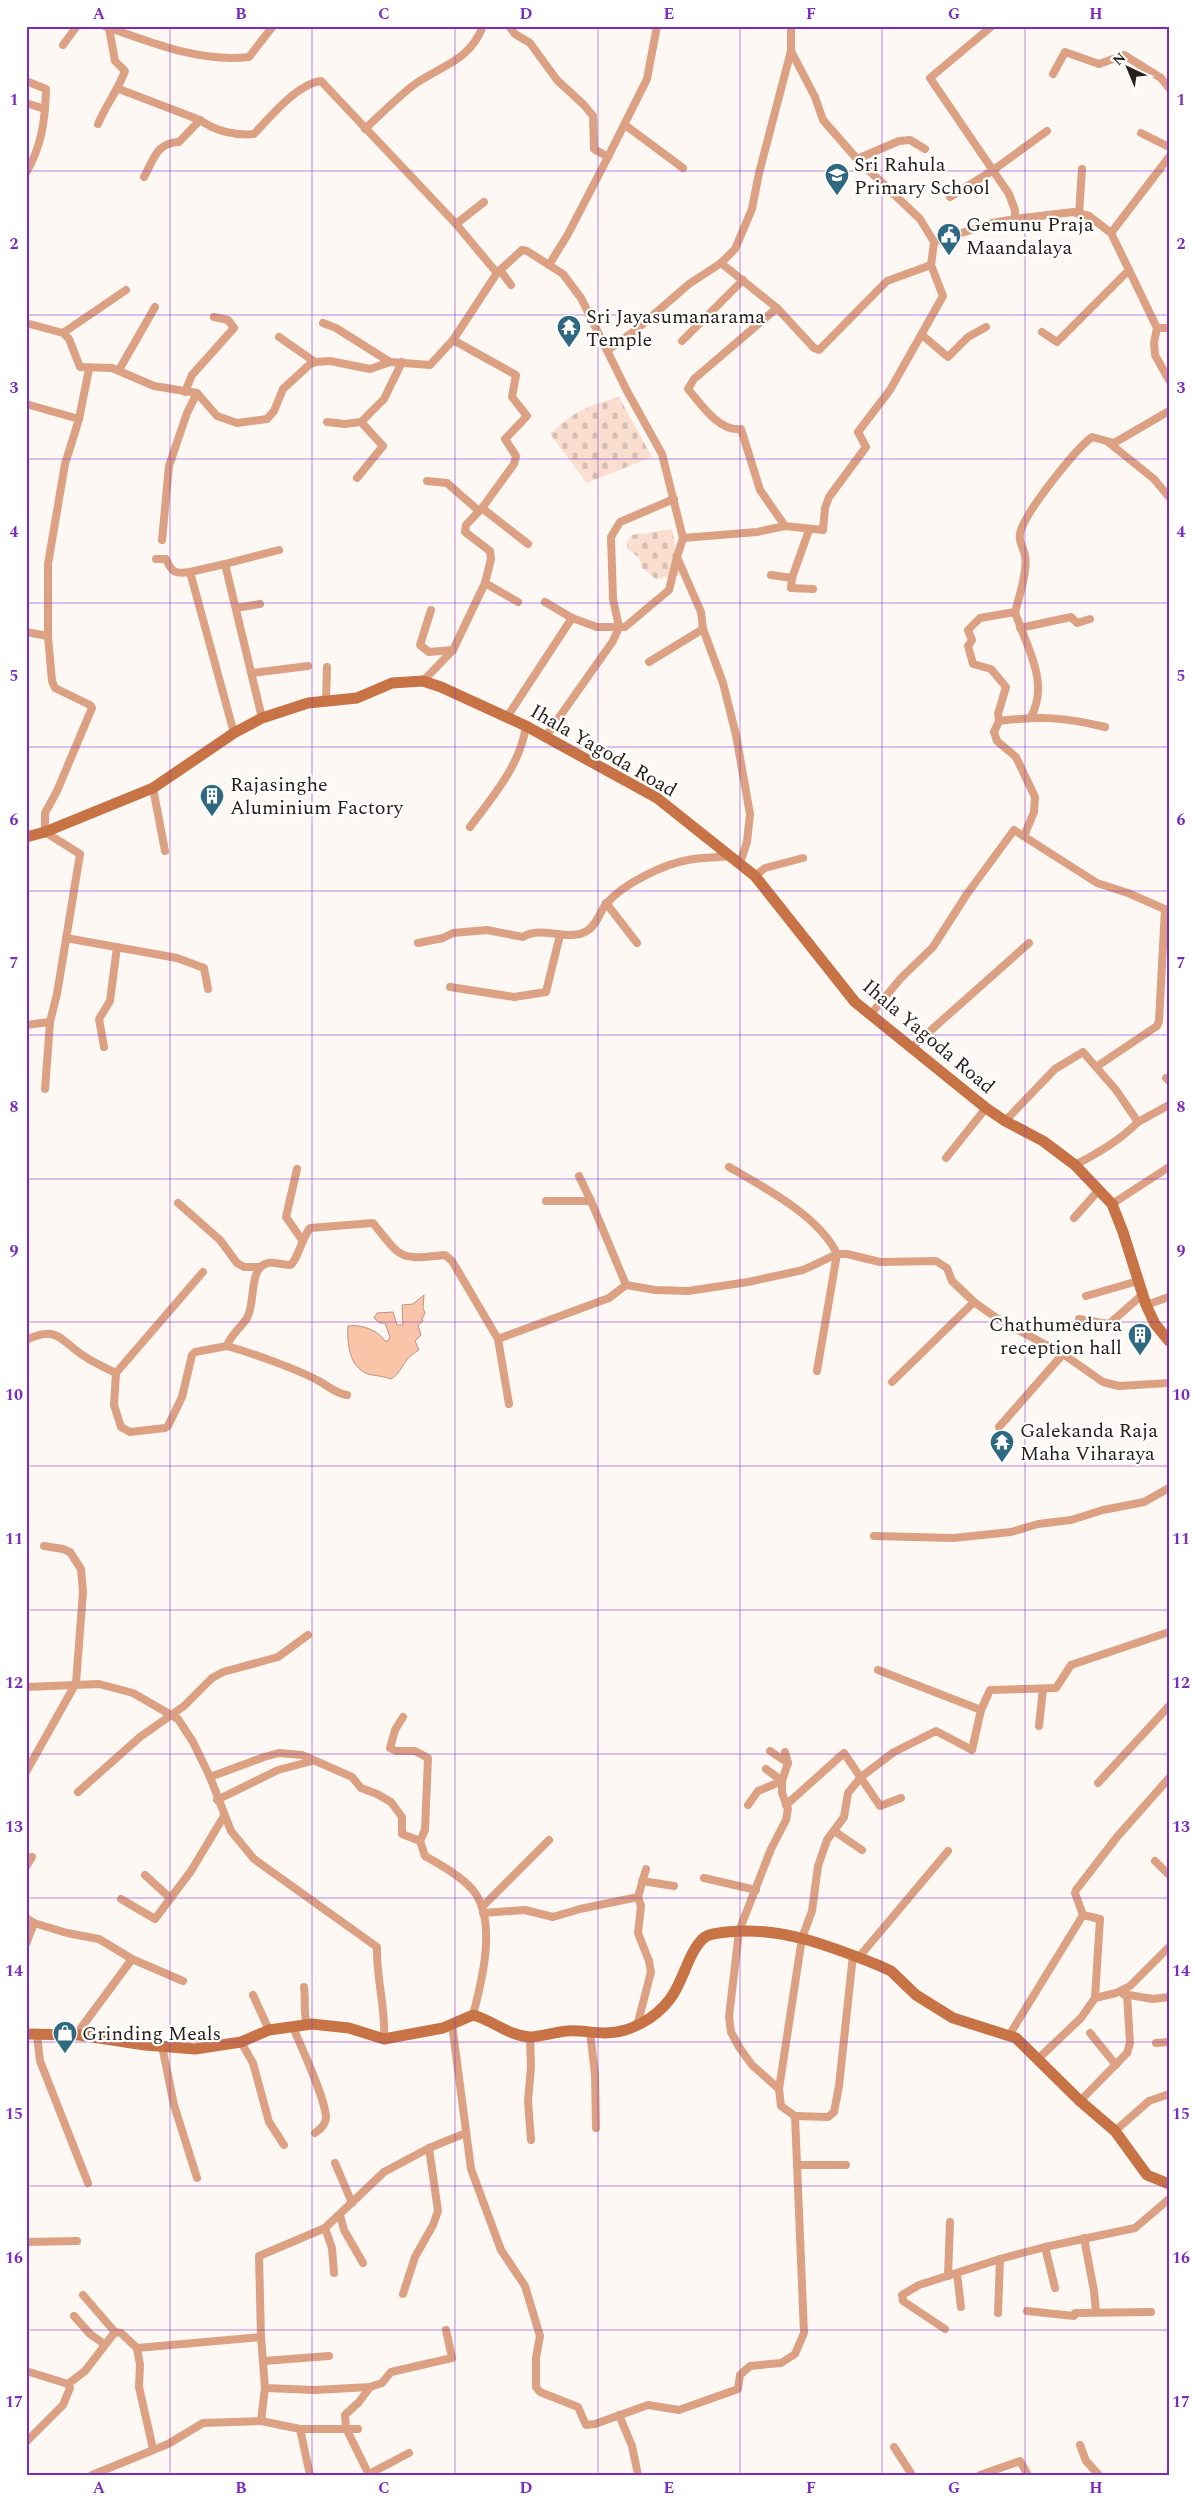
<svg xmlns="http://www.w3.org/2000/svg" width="1195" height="2501" font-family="Spectral,serif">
  <defs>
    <pattern id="cemetery-stones" width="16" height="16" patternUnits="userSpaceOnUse" patternTransform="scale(1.25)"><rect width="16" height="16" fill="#faded0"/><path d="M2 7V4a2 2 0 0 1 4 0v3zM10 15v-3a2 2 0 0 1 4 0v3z" fill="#d6beb2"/></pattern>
  </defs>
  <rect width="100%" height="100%" fill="#fef8f5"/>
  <!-- cemetery -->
  <g fill="url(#cemetery-stones)">
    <path d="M619,397L652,457L587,483L550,434C575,410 586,407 619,397Z"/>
    <polygon points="672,529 680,575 656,579 642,568 639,558 627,548 627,542 632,535"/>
  </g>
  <!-- water -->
  <path fill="#fac4a9" stroke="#bc937f" d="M424,1295L423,1308L425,1313L422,1319L423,1321L418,1325L421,1335L415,1341L419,1350C400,1361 405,1370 391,1379C384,1376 375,1376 368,1374C349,1367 347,1343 348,1326C361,1324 378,1330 385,1341H388L390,1337L385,1323H380L374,1318L377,1313L393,1312L397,1325H403L402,1305L413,1304Z"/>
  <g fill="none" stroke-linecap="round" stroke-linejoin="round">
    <!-- street -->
    <g stroke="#dca183" stroke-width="8">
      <path d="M104,26C149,42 201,63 249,57L273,26"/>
      <polyline points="509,26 515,34 530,43 557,80 584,105 593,116 594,149 608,157 568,234 549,265"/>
      <polyline points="992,26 930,78 1009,194 1015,210 1015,219"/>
      <polyline points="63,45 77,26"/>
      <polyline points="791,51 815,97 823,120 857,159 920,219 934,242"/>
      <polyline points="1053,74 1065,52 1099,64 1124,55 1161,78 1169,88"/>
      <path d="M26,81L46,89C45,121 42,145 26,173"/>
      <path d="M119,89L200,120C215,131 236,136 254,134C270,117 297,84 321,81L456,224L497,273"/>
      <polyline points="26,103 45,109"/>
      <path d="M98,124C106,105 118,90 125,71L115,61L109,28"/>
      <polyline points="625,125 683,168"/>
      <path d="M365,129C380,115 395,100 411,87C438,66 469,63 483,26"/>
      <polyline points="1141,133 1169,147"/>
      <polyline points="608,157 647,79 657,26"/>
      <polyline points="857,159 899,141 910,140 925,149"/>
      <path d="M144,177C154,159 156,143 179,142L200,120"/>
      <polyline points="950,197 992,171 1047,131"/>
      <polyline points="1079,214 1082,169"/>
      <polyline points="456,224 484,202"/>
      <polyline points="1111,233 1169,157"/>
      <polyline points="934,242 992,223 1015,219 1073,212 1089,216 1111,233 1129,270 1157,328 1154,343 1155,355 1169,380"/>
      <polyline points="721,263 777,308 814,348 819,350 887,281 931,265"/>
      <polyline points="500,270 511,285"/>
      <path d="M777,308L694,379L688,389C701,404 719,432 741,429L760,490L785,526"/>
      <polyline points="26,323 63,333 69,339 80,367 112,368 154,386 197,393 217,416 237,423 267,419 274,411 283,389 309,365 315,362 330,361 370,369 390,362 430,365 453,340 497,273 522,250 527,251 563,274 581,298 627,391 662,454 683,538 677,557 701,612 703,629 723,683 736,735 750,814 747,842 740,863"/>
      <polyline points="323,323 336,328 390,362"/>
      <polyline points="1157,328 1169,328"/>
      <polyline points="1042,332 1057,342 1129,270"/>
      <polyline points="63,333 126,290"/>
      <polyline points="922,335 948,357 968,337 986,327"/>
      <polyline points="279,337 315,362"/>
      <polyline points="453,340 516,375 512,397 527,416 505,439 516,456 514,464 482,508 466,525 465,532 490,551 491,559 485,583 518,602"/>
      <polyline points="682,341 743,280"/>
      <polyline points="608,350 637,329 689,284 721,263 735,249 752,209 759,173 791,51 791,26"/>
      <polyline points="119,370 155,307"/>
      <polyline points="185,392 192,375 234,328 228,320 214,317"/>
      <polyline points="26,404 79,419"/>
      <polyline points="327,422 345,424 361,422 384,399 402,362"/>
      <polyline points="1108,442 1154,479 1169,497"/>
      <polyline points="357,478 383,446 361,422"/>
      <polyline points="427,481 447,483 479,511"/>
      <polyline points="482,508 528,544"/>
      <polyline points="809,530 792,578 791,588 813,589"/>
      <polyline points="683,538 757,532 785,526 823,530 825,508 829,497 866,447 858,432 890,390 943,296 931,265 934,242"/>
      <polyline points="162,540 169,466 187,413 197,393"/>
      <path d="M156,559H166C172,573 175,574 190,572"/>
      <polyline points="225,564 279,550"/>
      <polyline points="771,575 792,578"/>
      <polyline points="545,602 572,618 597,627 625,627 669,590 677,557"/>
      <polyline points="236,608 260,604"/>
      <polyline points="431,610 420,645 429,652 453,650"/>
      <path d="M1015,612C1019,598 1028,570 1025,556C1024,548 1018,542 1020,534C1023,514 1076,449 1092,437L1114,443L1169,411"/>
      <polyline points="1020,628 1071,617 1077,623 1090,619"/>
      <polyline points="26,632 48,636"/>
      <polyline points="649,662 703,629"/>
      <polyline points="252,673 308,666"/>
      <polyline points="423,681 453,650 485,583"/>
      <polyline points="326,700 327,667"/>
      <polyline points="507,717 572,618"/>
      <path d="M999,721L998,714L1006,687L991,669L973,664L968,646L972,640L968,630L980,618L1015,612C1026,646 1050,682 1031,717"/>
      <polyline points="234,733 190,572 225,564 262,718"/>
      <polyline points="546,736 613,641 619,627 613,599 611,537 620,522 674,499"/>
      <polyline points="153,788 165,851"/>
      <path d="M470,827C493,796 520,766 526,726"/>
      <path d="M1024,836L1034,812L1035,797L1016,757L997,741L994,732L999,721C1041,716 1064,717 1105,727"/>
      <polyline points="755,876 765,868 803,858"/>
      <polyline points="606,903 637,943"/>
      <polyline points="66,938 177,958 204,968 208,989"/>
      <path d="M418,943L443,938L453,933L487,930L523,937C541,925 568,942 587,931C598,924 599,912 607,903C623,884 664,864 688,860C701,857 716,858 730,856"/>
      <polyline points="450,987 514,997 546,992 560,935"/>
      <polyline points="871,1014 901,978 933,947 967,894 1014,830 1097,883 1128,893 1169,911"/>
      <polyline points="26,1025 50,1022"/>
      <polyline points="104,1047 99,1019 110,1001 117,947"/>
      <polyline points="911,1048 1029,943"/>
      <polyline points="1166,1078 1169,1081"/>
      <polyline points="45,1089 50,1022 57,994 80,854 45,832 45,813 57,791 92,708 90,705 55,688 52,681 48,636 48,564 65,464 79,419 89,369"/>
      <polyline points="1005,1121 1055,1069 1083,1052 1096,1067 1157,1026 1159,1021 1165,909"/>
      <polyline points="1138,1122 1169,1105"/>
      <polyline points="946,1158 986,1108"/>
      <path d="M1075,1165C1098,1153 1119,1141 1138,1122L1116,1090L1096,1067"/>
      <path d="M729,1167C765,1188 819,1216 837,1254L817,1371"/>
      <polyline points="297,1169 286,1217 302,1240"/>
      <polyline points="579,1176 591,1201"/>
      <polyline points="546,1201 591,1201 626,1285"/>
      <polyline points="178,1203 220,1240 237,1263 244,1267 258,1267"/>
      <polyline points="1112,1204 1169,1167"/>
      <polyline points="1074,1218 1098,1191"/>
      <polyline points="1086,1296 1138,1281"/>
      <polyline points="1146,1305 1169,1297"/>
      <polyline points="1079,1319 1109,1324 1142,1295"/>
      <polyline points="498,1339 609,1298 626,1285 655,1290 688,1291 748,1282 803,1270 837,1254 847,1254 880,1262 936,1261 947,1268 952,1281 974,1302 998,1319 1063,1354 1103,1382 1119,1386 1169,1383"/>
      <path d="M26,1340C59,1325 59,1340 84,1356C94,1363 106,1368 116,1373L114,1405L121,1427L130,1432L165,1428L168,1426L182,1397L192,1355L195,1352L227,1346C231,1334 240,1329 247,1318C256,1303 248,1267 268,1263C275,1262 284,1265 291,1265C300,1254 301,1240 310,1228L373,1223C402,1259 398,1260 445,1255L452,1261L498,1339L509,1404"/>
      <path d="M227,1346C252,1353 297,1369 319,1381C330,1387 335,1393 347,1395"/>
      <polyline points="116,1373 203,1272"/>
      <polyline points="892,1382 974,1302"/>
      <polyline points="999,1427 1063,1354"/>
      <polyline points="874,1536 953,1538 1011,1532 1038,1524 1071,1520 1103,1510 1144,1502 1169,1488"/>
      <polyline points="878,1670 981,1710 990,1690 1056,1688 1071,1665 1169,1632"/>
      <path d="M26,1687L99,1684L133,1693L178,1719L193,1742L210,1777L231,1831L254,1859L377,1947C376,1978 386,2008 384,2039"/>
      <polyline points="403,1717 395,1730 390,1748 396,1751 415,1751 428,1758 425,1830 420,1841"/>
      <polyline points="1039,1726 1043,1689"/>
      <polyline points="770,1751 788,1763"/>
      <polyline points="26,1772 76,1683 83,1592 81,1569 70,1552 63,1549 44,1546"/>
      <path d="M210,1777L264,1757L279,1753L302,1755L352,1777L361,1788L377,1794L391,1802L402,1817V1834L420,1841L425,1856C442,1866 459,1875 472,1889C498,1919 482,1981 473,2015"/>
      <polyline points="1098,1783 1169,1706"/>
      <polyline points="78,1792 140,1737 184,1706 212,1678 223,1672 278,1657 308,1635"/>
      <polyline points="217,1800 278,1770 312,1761"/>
      <polyline points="748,1805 758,1791 782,1781 766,1769"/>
      <polyline points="786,1805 844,1753 880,1806 901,1798"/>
      <polyline points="834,1831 862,1850"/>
      <polyline points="1155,1861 1169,1875"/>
      <polyline points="26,1867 32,1857"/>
      <polyline points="145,1875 170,1898"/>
      <polyline points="704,1878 756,1890"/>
      <polyline points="642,1881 674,1886"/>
      <polyline points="638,1897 646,1869"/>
      <polyline points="121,1899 155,1919 191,1871 224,1816"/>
      <polyline points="482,1907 549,1840"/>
      <polyline points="483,1913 525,1910 553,1917 580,1909 638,1897 641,1906 638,1933 649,1961 651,1972 637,2026"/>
      <polyline points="26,1918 34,1923 67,1933 99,1939 132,1959 183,1981"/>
      <polyline points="26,1944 34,1923"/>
      <polyline points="859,1957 948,1851"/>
      <path d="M304,1987C306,2000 303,2012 307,2025"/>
      <polyline points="1123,1994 1153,1999 1169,1997"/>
      <polyline points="253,1995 269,2030"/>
      <polyline points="1095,1998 1100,1919 1083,1915 1075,1893 1076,1890 1117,1837 1169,1778"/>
      <polyline points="452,2024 471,2169 501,2250 525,2286 540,2336 536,2358 536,2387 540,2392 578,2407 586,2425 595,2424 648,2405 679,2410 738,2389 740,2375 750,2366 781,2363 795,2354 804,2333 795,2116 781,2106 779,2089 802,1938 812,1911 818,1866 827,1840 844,1817 848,1793 861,1777 894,1752 936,1731 972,1750 981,1710"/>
      <path d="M293,2027C301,2047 326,2099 326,2118C325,2126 320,2129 315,2133"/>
      <polyline points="590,2032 595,2074 596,2128"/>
      <polyline points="1090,2033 1116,2065"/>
      <polyline points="1010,2034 1083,1915"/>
      <polyline points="37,2035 40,2061 88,2183"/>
      <polyline points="79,2035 81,2028 132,1959"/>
      <polyline points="530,2037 531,2067 528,2101 531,2140"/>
      <polyline points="241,2042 253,2063 269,2122 284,2145"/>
      <polyline points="1156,2043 1169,2042"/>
      <polyline points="162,2046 174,2105 197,2178"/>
      <polyline points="1039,2058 1081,2018 1095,1998 1116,1993 1130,1986 1169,1947"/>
      <polyline points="779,2089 752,2065 739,2047 731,2032 729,2017 739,1931 771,1849 786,1820 788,1809 782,1793 782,1781 788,1763 785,1752"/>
      <polyline points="1080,2101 1127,2053 1130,2043 1127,1995"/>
      <polyline points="795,2116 828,2117 834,2112 839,2086 853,1955"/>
      <polyline points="1115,2131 1149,2101 1169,2094"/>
      <polyline points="335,2163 352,2203"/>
      <polyline points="797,2165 846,2165"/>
      <polyline points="340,2215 344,2230 363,2263"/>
      <polyline points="1084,2238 1094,2291 1096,2312"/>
      <polyline points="26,2242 77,2241"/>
      <polyline points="1045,2247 1055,2288"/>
      <polyline points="334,2273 332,2248 325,2228 384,2172 429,2148 466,2133"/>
      <polyline points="957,2274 961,2307"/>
      <polyline points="948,2276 950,2222"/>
      <polyline points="403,2294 415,2257 433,2225 438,2211 429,2148"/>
      <polyline points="83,2295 115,2332"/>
      <polyline points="1027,2311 1074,2316 1075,2313 1151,2312"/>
      <polyline points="998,2313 1000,2259"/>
      <polyline points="74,2316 90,2334 104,2344"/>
      <polyline points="945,2329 903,2301 902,2295 919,2285 1000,2259 1045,2247 1135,2228 1169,2199"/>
      <polyline points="261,2337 259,2256 325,2228"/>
      <polyline points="137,2348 140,2365 139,2387 153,2449"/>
      <polyline points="264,2361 329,2356"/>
      <polyline points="26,2371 68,2384 85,2371 115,2332 121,2333 137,2348 261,2337 265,2388 261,2421 203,2423 168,2444 92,2475"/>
      <polyline points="265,2388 315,2390 370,2387 382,2383 391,2372 452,2358 446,2330"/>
      <polyline points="619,2415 632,2446 638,2475"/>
      <polyline points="261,2421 300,2429"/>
      <polyline points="26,2442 63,2405 70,2388 68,2384"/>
      <polyline points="1080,2445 1086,2461 1099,2475"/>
      <polyline points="894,2447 912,2475"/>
      <polyline points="369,2474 409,2453"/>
      <polyline points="310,2475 300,2429 358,2429"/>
      <polyline points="369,2475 346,2428 345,2415 359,2402 370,2387"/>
      <polyline points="980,2475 1020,2461 1028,2475"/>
    </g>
    <!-- secondary -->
    <g stroke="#c87345" stroke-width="11">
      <polyline points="26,837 45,832 153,788 234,733 262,718 308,703 357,698 392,683 423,681 441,687 526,726 657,798 755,876 855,1002 986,1108 1005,1121 1043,1141 1075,1165 1112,1204 1123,1232 1146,1305 1155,1324 1169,1341"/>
      <path d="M26,2034L79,2035L145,2045L195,2049L241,2042L269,2030L312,2024L349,2028L384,2039L443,2028L473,2015C492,2020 509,2036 530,2037C538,2037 556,2032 567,2031C580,2030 592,2033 605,2033C629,2033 655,2019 670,1999C683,1983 689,1949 705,1937C711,1933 720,1933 727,1932C780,1926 830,1946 878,1965L891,1971L916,1995L953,2018L1016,2038L1080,2101L1115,2131L1147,2175L1169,2184"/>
    </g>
  </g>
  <!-- grid -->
  <path fill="none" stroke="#7b2cbf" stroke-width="1" stroke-opacity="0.55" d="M170,26V2475M312,26V2475M455,26V2475M598,26V2475M740,26V2475M882,26V2475M1025,26V2475M26,171H1169M26,315H1169M26,459H1169M26,603H1169M26,747H1169M26,891H1169M26,1035H1169M26,1179H1169M26,1322H1169M26,1466H1169M26,1610H1169M26,1754H1169M26,1898H1169M26,2042H1169M26,2186H1169M26,2330H1169"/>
  <!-- icons -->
  <defs>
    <symbol id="school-pin" viewBox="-11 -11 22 30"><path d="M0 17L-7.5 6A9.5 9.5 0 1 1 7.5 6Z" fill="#2e6881" stroke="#fff"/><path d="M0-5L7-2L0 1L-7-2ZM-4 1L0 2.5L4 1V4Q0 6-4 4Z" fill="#fff"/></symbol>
    <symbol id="civic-pin" viewBox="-11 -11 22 30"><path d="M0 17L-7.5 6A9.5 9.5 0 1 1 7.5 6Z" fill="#2e6881" stroke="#fff"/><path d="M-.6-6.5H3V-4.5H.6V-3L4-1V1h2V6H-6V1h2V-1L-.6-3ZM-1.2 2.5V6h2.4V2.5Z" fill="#fff"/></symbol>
    <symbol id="temple-pin" viewBox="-11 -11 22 30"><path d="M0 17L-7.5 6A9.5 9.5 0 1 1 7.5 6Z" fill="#2e6881" stroke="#fff"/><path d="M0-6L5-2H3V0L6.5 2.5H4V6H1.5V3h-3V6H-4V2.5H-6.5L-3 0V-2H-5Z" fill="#fff"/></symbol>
    <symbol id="building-pin" viewBox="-11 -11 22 30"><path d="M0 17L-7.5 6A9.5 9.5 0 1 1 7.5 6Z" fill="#2e6881" stroke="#fff"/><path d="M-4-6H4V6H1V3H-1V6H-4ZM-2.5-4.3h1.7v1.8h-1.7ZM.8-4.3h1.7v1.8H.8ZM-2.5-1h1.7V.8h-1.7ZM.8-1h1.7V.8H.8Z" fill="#fff"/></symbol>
    <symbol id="shop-pin" viewBox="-11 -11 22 30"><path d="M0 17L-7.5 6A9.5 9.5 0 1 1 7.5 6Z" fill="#2e6881" stroke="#fff"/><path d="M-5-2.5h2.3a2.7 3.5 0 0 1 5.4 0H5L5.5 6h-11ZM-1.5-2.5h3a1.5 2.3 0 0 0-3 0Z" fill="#fff"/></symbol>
  </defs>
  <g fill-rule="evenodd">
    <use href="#school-pin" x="823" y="161" width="28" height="38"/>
    <use href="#civic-pin" x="935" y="221" width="28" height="38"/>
    <use href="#temple-pin" x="555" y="313" width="28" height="38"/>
    <use href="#building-pin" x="198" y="782" width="28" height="38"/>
    <use href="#building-pin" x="1126" y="1321" width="28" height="38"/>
    <use href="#temple-pin" x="988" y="1428" width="28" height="38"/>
    <use href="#shop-pin" x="51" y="2019" width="28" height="38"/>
  </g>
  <g text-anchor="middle" stroke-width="4.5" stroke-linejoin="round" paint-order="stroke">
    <!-- poi labels -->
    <g font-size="20" fill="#2a211c" stroke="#fff" text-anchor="start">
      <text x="854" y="171">Sri Rahula<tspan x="854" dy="23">Primary School</tspan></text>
      <text x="966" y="231">Gemunu Praja<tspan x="966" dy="23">Maandalaya</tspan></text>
      <text x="586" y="323">Sri Jayasumanarama<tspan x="586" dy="23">Temple</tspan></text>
      <text x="230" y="791">Rajasinghe<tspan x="230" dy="23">Aluminium Factory</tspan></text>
      <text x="1122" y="1331" text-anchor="end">Chathumedura<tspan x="1122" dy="23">reception hall</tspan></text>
      <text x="1020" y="1437">Galekanda Raja<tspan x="1020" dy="23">Maha Viharaya</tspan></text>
      <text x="82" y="2040">Grinding Meals</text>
    </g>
    <!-- street labels -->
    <g font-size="20" fill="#2a211c" stroke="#fff">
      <text transform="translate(604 750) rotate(30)" y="7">Ihala Yagoda Road</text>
      <text transform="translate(929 1036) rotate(40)" y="7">Ihala Yagoda Road</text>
    </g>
  </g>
  <!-- border -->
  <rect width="1195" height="2501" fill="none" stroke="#ffffff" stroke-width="55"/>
  <!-- north arrow -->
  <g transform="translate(1128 68) rotate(316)" stroke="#ffffff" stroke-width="4" paint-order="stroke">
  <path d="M0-4L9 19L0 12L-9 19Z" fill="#2a211c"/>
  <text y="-8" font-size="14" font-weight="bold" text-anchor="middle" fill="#2a211c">N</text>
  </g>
  <rect x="28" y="28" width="1140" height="2446" fill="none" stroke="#7b2cbf" stroke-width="2"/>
  <g font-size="16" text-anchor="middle" font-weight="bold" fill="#7b2cbf">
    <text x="99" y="19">A</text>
    <text x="241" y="19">B</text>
    <text x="384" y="19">C</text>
    <text x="526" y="19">D</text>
    <text x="669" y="19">E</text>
    <text x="811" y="19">F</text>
    <text x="954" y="19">G</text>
    <text x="1096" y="19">H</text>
    <text x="14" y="105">1</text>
    <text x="1181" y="105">1</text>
    <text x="14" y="249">2</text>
    <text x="1181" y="249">2</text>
    <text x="14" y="393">3</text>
    <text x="1181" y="393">3</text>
    <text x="14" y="537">4</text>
    <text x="1181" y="537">4</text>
    <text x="14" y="681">5</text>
    <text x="1181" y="681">5</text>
    <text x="14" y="825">6</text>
    <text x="1181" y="825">6</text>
    <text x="14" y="968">7</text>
    <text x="1181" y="968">7</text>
    <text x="14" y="1112">8</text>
    <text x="1181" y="1112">8</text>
    <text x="14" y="1256">9</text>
    <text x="1181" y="1256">9</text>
    <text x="14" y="1400">10</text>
    <text x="1181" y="1400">10</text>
    <text x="14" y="1544">11</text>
    <text x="1181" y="1544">11</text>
    <text x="14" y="1688">12</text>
    <text x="1181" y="1688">12</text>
    <text x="14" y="1832">13</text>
    <text x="1181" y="1832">13</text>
    <text x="14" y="1976">14</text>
    <text x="1181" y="1976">14</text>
    <text x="14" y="2119">15</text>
    <text x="1181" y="2119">15</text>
    <text x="14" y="2263">16</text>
    <text x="1181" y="2263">16</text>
    <text x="14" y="2407">17</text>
    <text x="1181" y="2407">17</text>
    <text x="99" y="2493">A</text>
    <text x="241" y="2493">B</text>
    <text x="384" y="2493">C</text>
    <text x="526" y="2493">D</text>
    <text x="669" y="2493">E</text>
    <text x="811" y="2493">F</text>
    <text x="954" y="2493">G</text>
    <text x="1096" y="2493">H</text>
  </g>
</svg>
